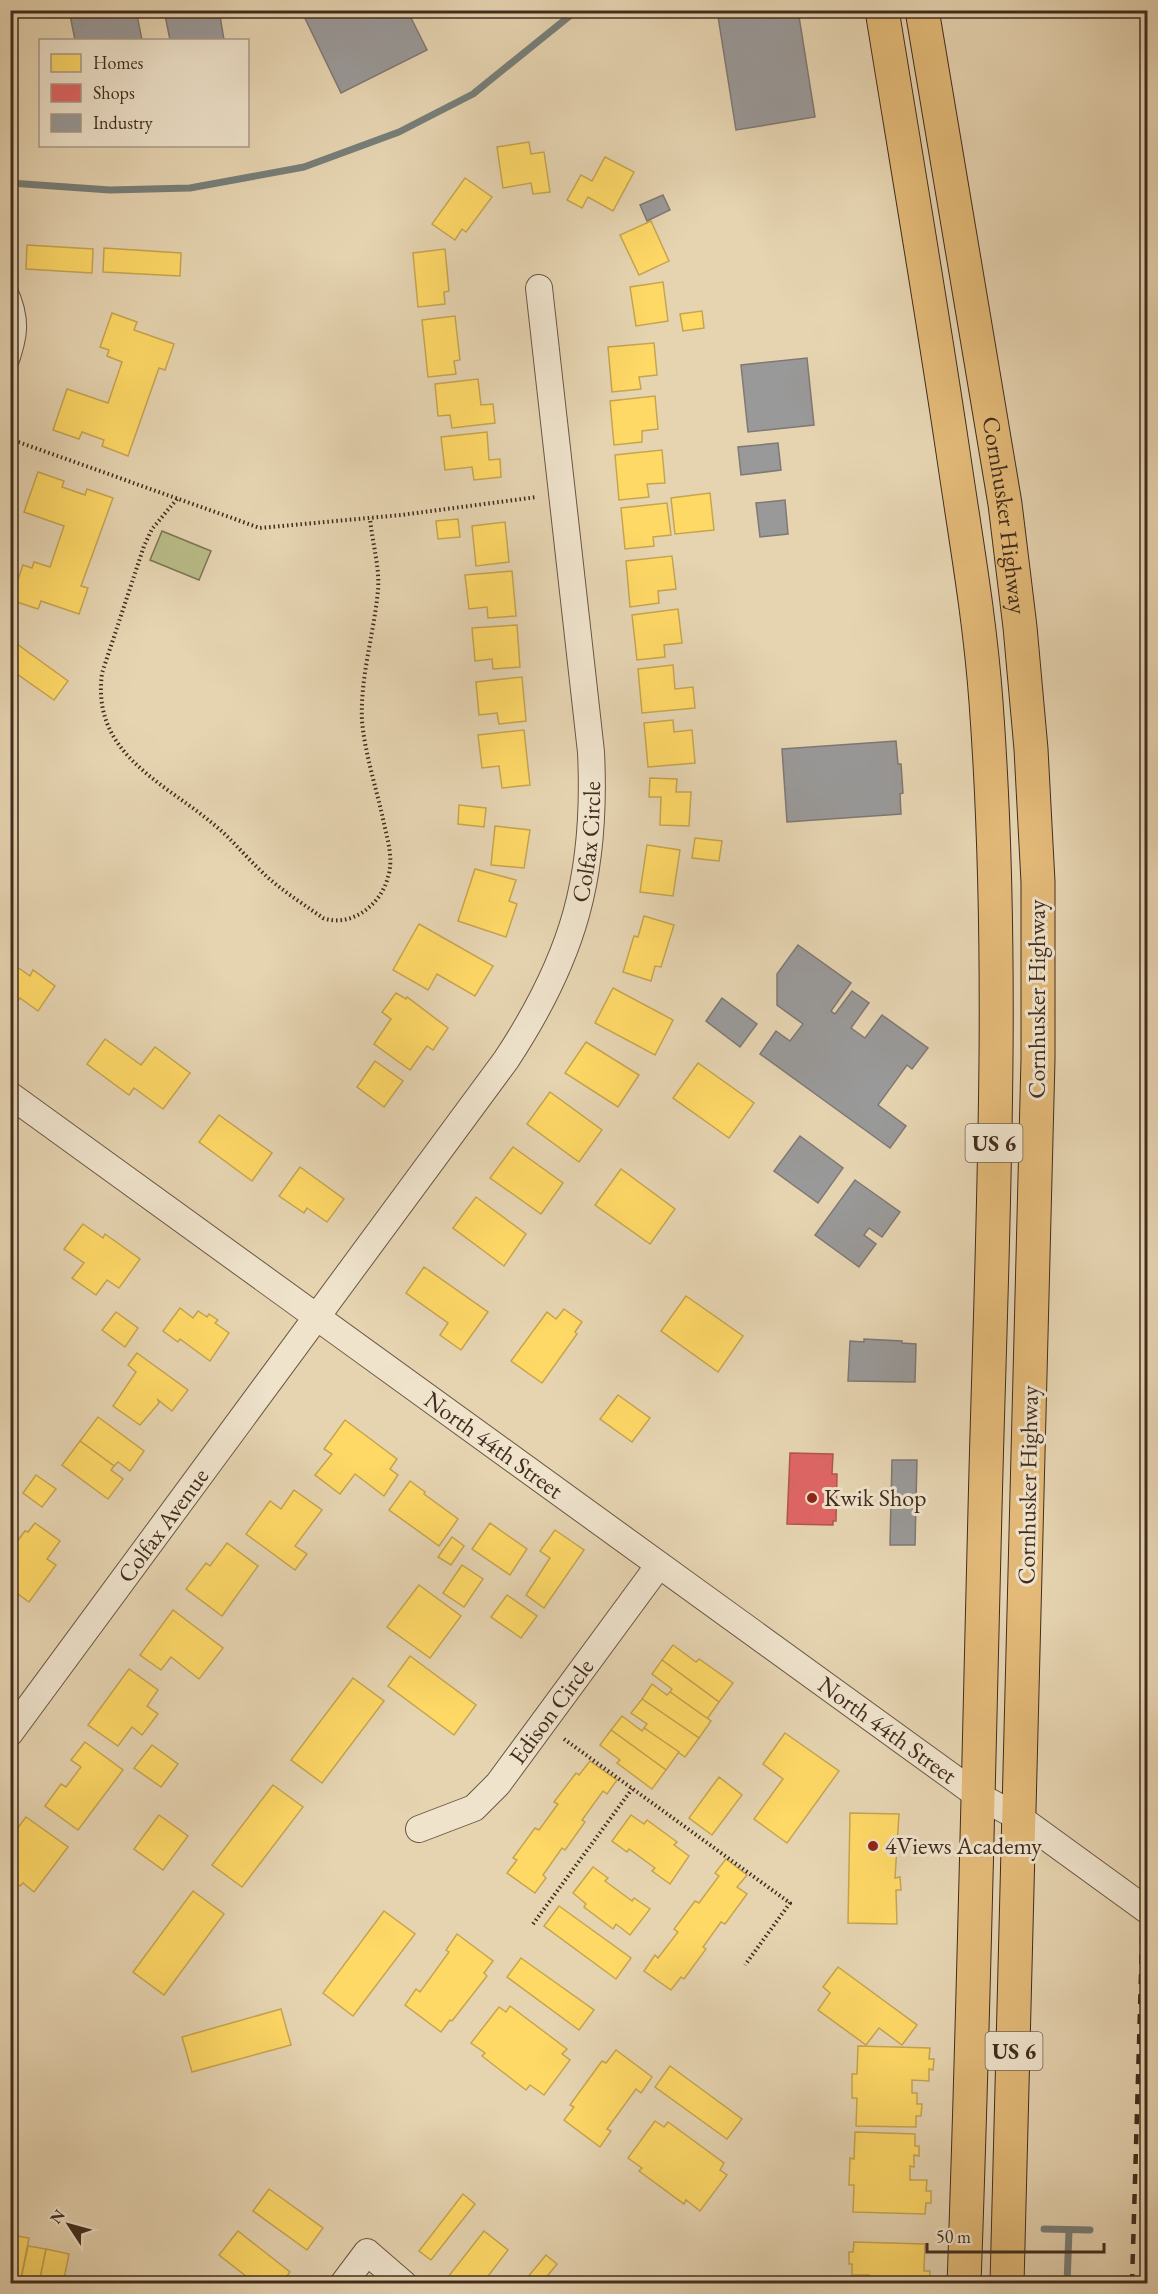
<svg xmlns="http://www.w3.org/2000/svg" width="1158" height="2294" font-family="'EB Garamond',serif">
  <rect width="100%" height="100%" fill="#e6d4b1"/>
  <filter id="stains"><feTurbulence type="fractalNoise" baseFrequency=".00333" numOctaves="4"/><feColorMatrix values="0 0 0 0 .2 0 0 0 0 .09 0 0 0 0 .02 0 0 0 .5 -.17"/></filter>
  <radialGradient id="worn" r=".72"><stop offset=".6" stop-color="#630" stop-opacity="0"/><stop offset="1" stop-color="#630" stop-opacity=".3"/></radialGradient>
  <!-- green -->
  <polygon fill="#b9bc88" stroke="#7e7453" stroke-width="1.5" points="162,531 211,551 199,580 150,560"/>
  <!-- homes -->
  <g fill="#ffd966" stroke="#c6a550" stroke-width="1.5">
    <polygon points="529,142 531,154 544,152 550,192 533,194 531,183 503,188 497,147"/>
    <polygon points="605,157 634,172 613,211 588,197 582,208 567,200 581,175 592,181"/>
    <polygon points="465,178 492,197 466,232 462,229 455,240 432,224"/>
    <polygon points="651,221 669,261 639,275 620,235"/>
    <polygon points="27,245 93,249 92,273 26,269"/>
    <polygon points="104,248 181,253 180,276 103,272"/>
    <polygon points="445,249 449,291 444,292 445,304 418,307 413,253"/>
    <polygon points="663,282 668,321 636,326 630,287"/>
    <polygon points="702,311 704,328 683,331 680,314"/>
    <polygon points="112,313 137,322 134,330 174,344 165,370 159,368 128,456 102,446 104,440 82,432 79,439 53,430 67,389 108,403 122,362 107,356 109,350 100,347"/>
    <polygon points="455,316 460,360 454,361 456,374 428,377 422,320"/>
    <polygon points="654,343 657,375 639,377 641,389 612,392 608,347"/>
    <polygon points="478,379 481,405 493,404 495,423 452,428 450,415 438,416 435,384"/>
    <polygon points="655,396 658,429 642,431 642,442 614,445 610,401"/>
    <polygon points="487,432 489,460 500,459 501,477 474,480 472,467 445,470 441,437"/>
    <polygon points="662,450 665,483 647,484 649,497 619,500 615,455"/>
    <polygon points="38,472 64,481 62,487 85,495 87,489 113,498 81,586 88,588 79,614 41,601 38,609 11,600 23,565 32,568 34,562 50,567 64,526 24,512"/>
    <polygon points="710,493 714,530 675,534 671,498"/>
    <polygon points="667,503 671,535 653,537 654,546 625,549 621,508"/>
    <polygon points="458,519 460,537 438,539 436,521"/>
    <polygon points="505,522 509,562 476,566 472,526"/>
    <polygon points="672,556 676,589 658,591 659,603 630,607 626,561"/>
    <polygon points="512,571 516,616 488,618 487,607 469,609 465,575"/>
    <polygon points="678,609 682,643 664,645 665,657 637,660 632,615"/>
    <polygon points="517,625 520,667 493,669 492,659 475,661 472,628"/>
    <polygon points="10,639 68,681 54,700 10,669"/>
    <polygon points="673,665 675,689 693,687 695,708 642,713 638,669"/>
    <polygon points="522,677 526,721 499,724 497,713 479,715 476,682"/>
    <polygon points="673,720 674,732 692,730 695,763 648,767 644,723"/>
    <polygon points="524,730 530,785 502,788 499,766 482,768 478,735"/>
    <polygon points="650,778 677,779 676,792 691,792 689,826 660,825 661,797 649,797"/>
    <polygon points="459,805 486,808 484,827 458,824"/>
    <polygon points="495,826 530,830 524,868 491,865"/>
    <polygon points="695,838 722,841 719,861 692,858"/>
    <polygon points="647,845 680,850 673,896 640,892"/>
    <polygon points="475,869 516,880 509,901 517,904 506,937 458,921"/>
    <polygon points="644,916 674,925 661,967 655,966 651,981 623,972 634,936 638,937"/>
    <polygon points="419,924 493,966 475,996 437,974 428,990 393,970"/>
    <polygon points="10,962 30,976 33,970 55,986 38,1011 20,998 14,1006 10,1003"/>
    <polygon points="613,988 673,1020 655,1055 595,1023"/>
    <polygon points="396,993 406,999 407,997 448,1028 433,1050 427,1046 410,1070 374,1044 391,1019 382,1012"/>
    <polygon points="105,1039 141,1065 155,1047 190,1073 163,1109 134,1088 129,1095 87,1064"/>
    <polygon points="586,1042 639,1075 618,1107 565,1073"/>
    <polygon points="375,1061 403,1081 384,1107 357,1087"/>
    <polygon points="698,1063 754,1103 729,1138 673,1098"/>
    <polygon points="550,1092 602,1130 579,1162 527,1124"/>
    <polygon points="219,1115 272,1153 252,1181 199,1142"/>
    <polygon points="513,1147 563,1183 541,1214 490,1178"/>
    <polygon points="300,1167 344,1199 327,1222 307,1208 304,1213 279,1196"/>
    <polygon points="621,1169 675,1209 650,1244 595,1205"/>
    <polygon points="476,1197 526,1234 504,1266 453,1228"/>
    <polygon points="83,1224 103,1238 105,1234 140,1259 119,1288 107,1280 96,1295 72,1278 84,1263 64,1249"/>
    <polygon points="424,1267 488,1312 461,1350 440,1335 448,1323 406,1293"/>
    <polygon points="686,1296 743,1336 718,1372 661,1331"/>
    <polygon points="180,1308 193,1318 198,1311 207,1317 209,1314 218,1320 215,1323 229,1333 210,1361 180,1339 178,1342 163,1331"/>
    <polygon points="564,1309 582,1322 575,1332 577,1334 542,1383 511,1361 547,1312 556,1319"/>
    <polygon points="116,1312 138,1328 125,1347 102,1330"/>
    <polygon points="137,1353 188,1390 172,1411 158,1400 159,1403 140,1425 113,1406 136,1372 128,1365"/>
    <polygon points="618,1395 650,1418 632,1442 600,1419"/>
    <polygon points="98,1417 144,1451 130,1471 118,1462 114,1466 80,1441"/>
    <polygon points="345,1420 397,1459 390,1469 398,1475 384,1496 355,1474 340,1494 315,1475 332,1454 324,1449"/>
    <polygon points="80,1441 114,1466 111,1470 123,1479 108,1499 62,1465"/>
    <polygon points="36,1475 56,1489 42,1507 23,1493"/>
    <polygon points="410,1481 425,1492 424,1494 458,1519 439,1546 389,1510"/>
    <polygon points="294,1490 322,1510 295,1546 307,1554 295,1570 246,1534 270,1501 281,1509"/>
    <polygon points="35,1523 60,1541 47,1559 56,1565 29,1602 10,1588 10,1551 25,1531 28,1532"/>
    <polygon points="490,1523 527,1549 510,1575 472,1549"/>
    <polygon points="555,1530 584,1550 544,1608 526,1595 550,1558 540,1551"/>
    <polygon points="452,1537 464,1546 451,1565 438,1557"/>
    <polygon points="227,1543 258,1566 222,1616 186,1589 206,1563 210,1566"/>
    <polygon points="462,1565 483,1579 464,1607 443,1593"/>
    <polygon points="419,1585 461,1616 430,1658 387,1627"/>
    <polygon points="507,1595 537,1616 521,1638 491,1617"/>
    <polygon points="173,1610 223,1648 199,1679 171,1657 161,1670 140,1655"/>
    <polygon points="673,1645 696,1662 699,1659 733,1683 719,1702 662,1660"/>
    <polygon points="410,1656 476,1705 454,1735 388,1686"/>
    <polygon points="662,1660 719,1702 707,1719 670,1692 672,1689 652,1674"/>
    <polygon points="129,1669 158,1690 147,1706 158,1714 142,1735 132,1727 118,1746 88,1725"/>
    <polygon points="353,1678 384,1701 322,1783 291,1760"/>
    <polygon points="652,1684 667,1695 670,1692 711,1721 699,1738 642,1699"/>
    <polygon points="642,1699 699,1738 685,1757 644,1728 647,1724 631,1713"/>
    <polygon points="622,1716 642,1731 644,1728 679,1752 666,1770 611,1730"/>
    <polygon points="611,1730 666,1770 652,1789 617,1763 620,1760 600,1745"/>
    <polygon points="785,1733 839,1771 787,1843 754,1819 783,1779 763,1764"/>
    <polygon points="85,1742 123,1770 78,1830 45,1806 61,1784 66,1787 81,1767 71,1760"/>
    <polygon points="152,1745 178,1764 161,1787 134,1768"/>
    <polygon points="590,1761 617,1780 607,1794 603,1791 582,1820 585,1822 565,1850 562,1848 543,1875 546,1878 535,1893 507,1873 517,1860 513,1858 535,1828 539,1830 558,1804 554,1802 576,1773 579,1775"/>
    <polygon points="719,1777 742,1795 712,1835 689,1818"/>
    <polygon points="273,1785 303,1807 242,1887 212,1865"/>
    <polygon points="850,1813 899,1814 895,1878 900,1877 901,1890 896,1890 897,1924 848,1923"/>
    <polygon points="159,1815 188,1836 163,1870 134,1849"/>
    <polygon points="631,1815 644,1824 647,1820 677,1842 674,1845 689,1856 670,1884 652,1871 655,1868 629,1849 627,1852 612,1841"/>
    <polygon points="26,1817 68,1847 34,1892 23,1883 20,1886 10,1879 10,1838"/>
    <polygon points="726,1859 747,1875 737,1887 747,1894 725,1924 721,1922 703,1947 706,1949 684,1979 681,1977 671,1990 644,1971 655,1955 658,1958 678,1932 674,1929 695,1901 699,1903 719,1876 715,1873"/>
    <polygon points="593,1867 608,1878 605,1881 632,1901 634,1898 650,1909 630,1935 616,1924 613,1929 584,1907 586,1904 573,1893"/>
    <polygon points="193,1891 224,1914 164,1995 133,1972"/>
    <polygon points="559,1906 631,1958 616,1979 544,1926"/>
    <polygon points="384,1911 415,1934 353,2016 323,1993"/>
    <polygon points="457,1934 493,1961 484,1973 487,1976 452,2021 450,2020 441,2032 405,2005 416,1989 420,1992 449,1952 446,1950"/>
    <polygon points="521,1958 594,2010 579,2030 507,1977"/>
    <polygon points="838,1967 917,2025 902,2045 879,2028 866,2045 818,2010 830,1993 823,1987"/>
    <polygon points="510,2006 567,2049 562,2054 570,2060 544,2095 530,2085 526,2090 482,2056 485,2053 471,2043 499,2007 506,2012"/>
    <polygon points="281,2009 291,2045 192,2072 182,2037"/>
    <polygon points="858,2046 930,2048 929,2059 934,2059 933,2070 929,2069 929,2081 912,2080 912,2093 917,2093 917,2104 922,2104 921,2116 916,2116 916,2127 856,2126 857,2098 852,2098 852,2074 857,2074"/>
    <polygon points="616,2050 652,2077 641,2093 636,2089 607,2129 611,2131 600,2147 564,2120 574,2107 570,2105 602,2061 606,2063"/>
    <polygon points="670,2066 742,2119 727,2139 655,2087"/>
    <polygon points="655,2121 664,2127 668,2122 724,2163 720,2170 727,2175 700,2211 686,2200 684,2204 639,2171 642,2168 628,2158"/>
    <polygon points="855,2132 915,2134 915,2146 919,2146 919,2156 914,2155 914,2167 910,2166 910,2180 927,2180 926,2191 931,2191 931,2203 926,2203 925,2214 853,2212 854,2185 849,2185 850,2158 854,2159"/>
    <polygon points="269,2189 323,2228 307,2250 253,2211"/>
    <polygon points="463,2194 475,2204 431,2260 419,2251"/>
    <polygon points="238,2231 290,2272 281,2284 256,2284 219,2255"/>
    <polygon points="484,2231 508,2250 482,2284 457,2284 448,2277"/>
    <polygon points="10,2235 29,2238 20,2284 10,2284"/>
    <polygon points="854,2242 925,2244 924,2271 930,2271 929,2284 869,2284 869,2275 852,2275 852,2264 849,2264 849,2252 853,2252"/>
    <polygon points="28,2246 46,2249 39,2284 20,2284"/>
    <polygon points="46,2249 69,2254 63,2284 39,2284"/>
    <polygon points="546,2255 557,2264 541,2284 522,2284"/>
  </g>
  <!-- shops -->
  <polygon fill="#e06666" stroke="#b15550" stroke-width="1.5" points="790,1453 833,1454 832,1474 837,1474 836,1521 833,1521 833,1525 787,1524"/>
  <!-- industry -->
  <g fill="#999" stroke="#7f7874" stroke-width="1.5">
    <polygon points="69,10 136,10 142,40 75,40"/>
    <polygon points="164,10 219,10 224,40 170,40"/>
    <polygon points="301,10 407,10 427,50 341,93"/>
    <polygon points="717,10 798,10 815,117 736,130"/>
    <polygon points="663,195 670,210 647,221 640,205"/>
    <polygon points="807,358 814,425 748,432 741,365"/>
    <polygon points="778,443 781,470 741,475 738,447"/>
    <polygon points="785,500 788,534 760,537 756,503"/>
    <polygon points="896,741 898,764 901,764 903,793 900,794 901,814 787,822 782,749"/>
    <polygon points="798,945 851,983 831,1011 835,1014 852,991 869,1003 851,1028 865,1038 882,1015 928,1048 912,1069 907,1065 878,1105 906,1126 890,1148 760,1054 776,1031 790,1041 803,1024 777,1005 777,974"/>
    <polygon points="722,998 757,1024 740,1047 706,1021"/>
    <polygon points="800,1136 843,1168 818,1203 774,1171"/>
    <polygon points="855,1180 900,1212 882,1237 869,1228 864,1235 876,1244 859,1267 815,1235"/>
    <polygon points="864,1339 902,1341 902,1343 916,1344 915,1382 848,1381 850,1341 864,1342"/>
    <polygon points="892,1460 917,1460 915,1545 890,1545"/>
  </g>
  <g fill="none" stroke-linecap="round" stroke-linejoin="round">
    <!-- stream -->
    <g stroke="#777f79" stroke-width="7">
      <polyline points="10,183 110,190 190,188 304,167 399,132 473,94 577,10"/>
      <polyline points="1044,2229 1090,2230"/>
      <polyline points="1067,2284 1069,2231"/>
    </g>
    <defs>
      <path id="lane" d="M10,287C25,319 22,337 10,369"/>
      <g id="street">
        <path id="s1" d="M10,1095L951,1776L977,1795L1020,1818L1148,1911"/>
        <path id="s2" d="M10,1733L506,1060C574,957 597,875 591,752L539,288"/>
        <path id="s3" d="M419,1829L474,1808L498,1784L659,1565"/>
        <polyline points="343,2284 367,2252 404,2284"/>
      </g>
      <g id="primary">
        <path d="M882,10C906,158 931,304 953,452C965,535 980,618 986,702C1005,957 993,1214 986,1470C979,1741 974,2012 964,2284"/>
        <path id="s4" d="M922,10L1005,504L1020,627L1031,749L1038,882V1059L1007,2284"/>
      </g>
    </defs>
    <!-- lane casing -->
    <use href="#lane" stroke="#6b5643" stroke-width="14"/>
    <!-- street casing -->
    <use href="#street" stroke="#6b5643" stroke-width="28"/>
    <!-- primary casing -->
    <use href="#primary" stroke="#422c1e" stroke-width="35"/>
    <!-- path -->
    <g stroke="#422c1e" stroke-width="4" stroke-dasharray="1.5 3" stroke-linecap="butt">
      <polyline points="10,439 260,528 401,515 537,497"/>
      <path d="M177,499L152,529L144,546L102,673C99,697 102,718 115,739C138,775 180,796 212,823C230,837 244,855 261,871C279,889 302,903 323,918C351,928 381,905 388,877C394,858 387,838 383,819C376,787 365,754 362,721C360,677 374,634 378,590C380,567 372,542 370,518"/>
      <polyline points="564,1739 790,1903 745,1965"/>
      <polyline points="533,1924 632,1789"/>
    </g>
    <!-- lane -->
    <use href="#lane" stroke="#efe3cc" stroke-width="12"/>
    <!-- street -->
    <use href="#street" stroke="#efe3cc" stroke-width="26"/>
    <!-- primary -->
    <use href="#primary" stroke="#e3ba78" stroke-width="33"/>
    <!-- rail -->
    <polyline stroke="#422c1e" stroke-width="4.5" stroke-dasharray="10 10" stroke-linecap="butt" points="1132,2284 1143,1907 1148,1651"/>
  </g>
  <!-- markers -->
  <g fill="#8f2418" stroke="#efe3cc" stroke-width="2">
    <circle cx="812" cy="1498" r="6"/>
    <circle cx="873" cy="1846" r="6"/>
  </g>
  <g text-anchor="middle" stroke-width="6" stroke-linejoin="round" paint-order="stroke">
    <!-- shield labels -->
    <g fill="#efe3cc" stroke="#766352" stroke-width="1.5">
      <rect x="965.5" y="1124" width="57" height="38" rx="4.5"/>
      <rect x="985.5" y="2032" width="57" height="38" rx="4.5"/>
    </g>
    <g font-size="22" font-weight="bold" fill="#422c1e">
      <text x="994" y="1151">US 6</text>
      <text x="1014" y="2059">US 6</text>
    </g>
    <!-- street labels -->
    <g font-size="24" fill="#422c1e" stroke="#efe3cc">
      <text dy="8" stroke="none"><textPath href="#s4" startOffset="512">Cornhusker Highway</textPath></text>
      <text dy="8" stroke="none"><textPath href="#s2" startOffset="1072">Colfax Circle</textPath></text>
      <text transform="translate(1037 999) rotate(-90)" y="8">Cornhusker Highway</text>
      <text dy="8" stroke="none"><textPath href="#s1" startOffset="597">North 44th Street</textPath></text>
      <text transform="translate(1028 1485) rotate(-89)" y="8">Cornhusker Highway</text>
      <text dy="8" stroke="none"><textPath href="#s2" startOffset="258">Colfax Avenue</textPath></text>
      <text dy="8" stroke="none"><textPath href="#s3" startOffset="183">Edison Circle</textPath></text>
      <text dy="8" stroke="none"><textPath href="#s1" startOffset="1083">North 44th Street</textPath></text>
    </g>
    <!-- poi labels -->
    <g font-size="24" fill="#422c1e" stroke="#efe3cc" text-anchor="start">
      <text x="824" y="1506">Kwik Shop</text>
      <text x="885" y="1854">4Views Academy</text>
    </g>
  </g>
  <!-- margin -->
  <rect width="1158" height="2294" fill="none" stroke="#e6d4b1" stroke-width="36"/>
  <rect x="12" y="12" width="1134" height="2270" fill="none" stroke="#422c1e" stroke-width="3"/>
  <rect x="18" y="18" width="1122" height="2258" fill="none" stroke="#422c1e" stroke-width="1.5"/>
  <!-- legend -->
  <rect x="39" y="39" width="210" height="108" fill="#efe3cc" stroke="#aa9a86" stroke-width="1.5"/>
  <rect x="51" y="54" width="30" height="18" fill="#ffd966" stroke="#aa9a86" stroke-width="1.5"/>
  <text x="93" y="69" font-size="18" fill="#422c1e">Homes</text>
  <rect x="51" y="84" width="30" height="18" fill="#e06666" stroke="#aa9a86" stroke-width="1.5"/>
  <text x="93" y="99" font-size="18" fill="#422c1e">Shops</text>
  <rect x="51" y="114" width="30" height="18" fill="#999999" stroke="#aa9a86" stroke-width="1.5"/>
  <text x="93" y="129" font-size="18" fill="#422c1e">Industry</text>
  <!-- north arrow -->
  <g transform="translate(69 2225) rotate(306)" stroke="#efe3cc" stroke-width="4.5" paint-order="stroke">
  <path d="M0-4.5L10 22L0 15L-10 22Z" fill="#422c1e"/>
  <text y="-9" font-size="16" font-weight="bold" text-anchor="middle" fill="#422c1e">N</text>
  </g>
  <!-- scale -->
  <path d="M927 2243v9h177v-9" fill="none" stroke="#422c1e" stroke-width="3"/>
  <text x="936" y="2243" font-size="18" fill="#422c1e" stroke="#efe3cc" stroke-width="4.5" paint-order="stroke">50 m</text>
  <rect width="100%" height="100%" filter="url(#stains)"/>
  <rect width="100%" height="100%" fill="url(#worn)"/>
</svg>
